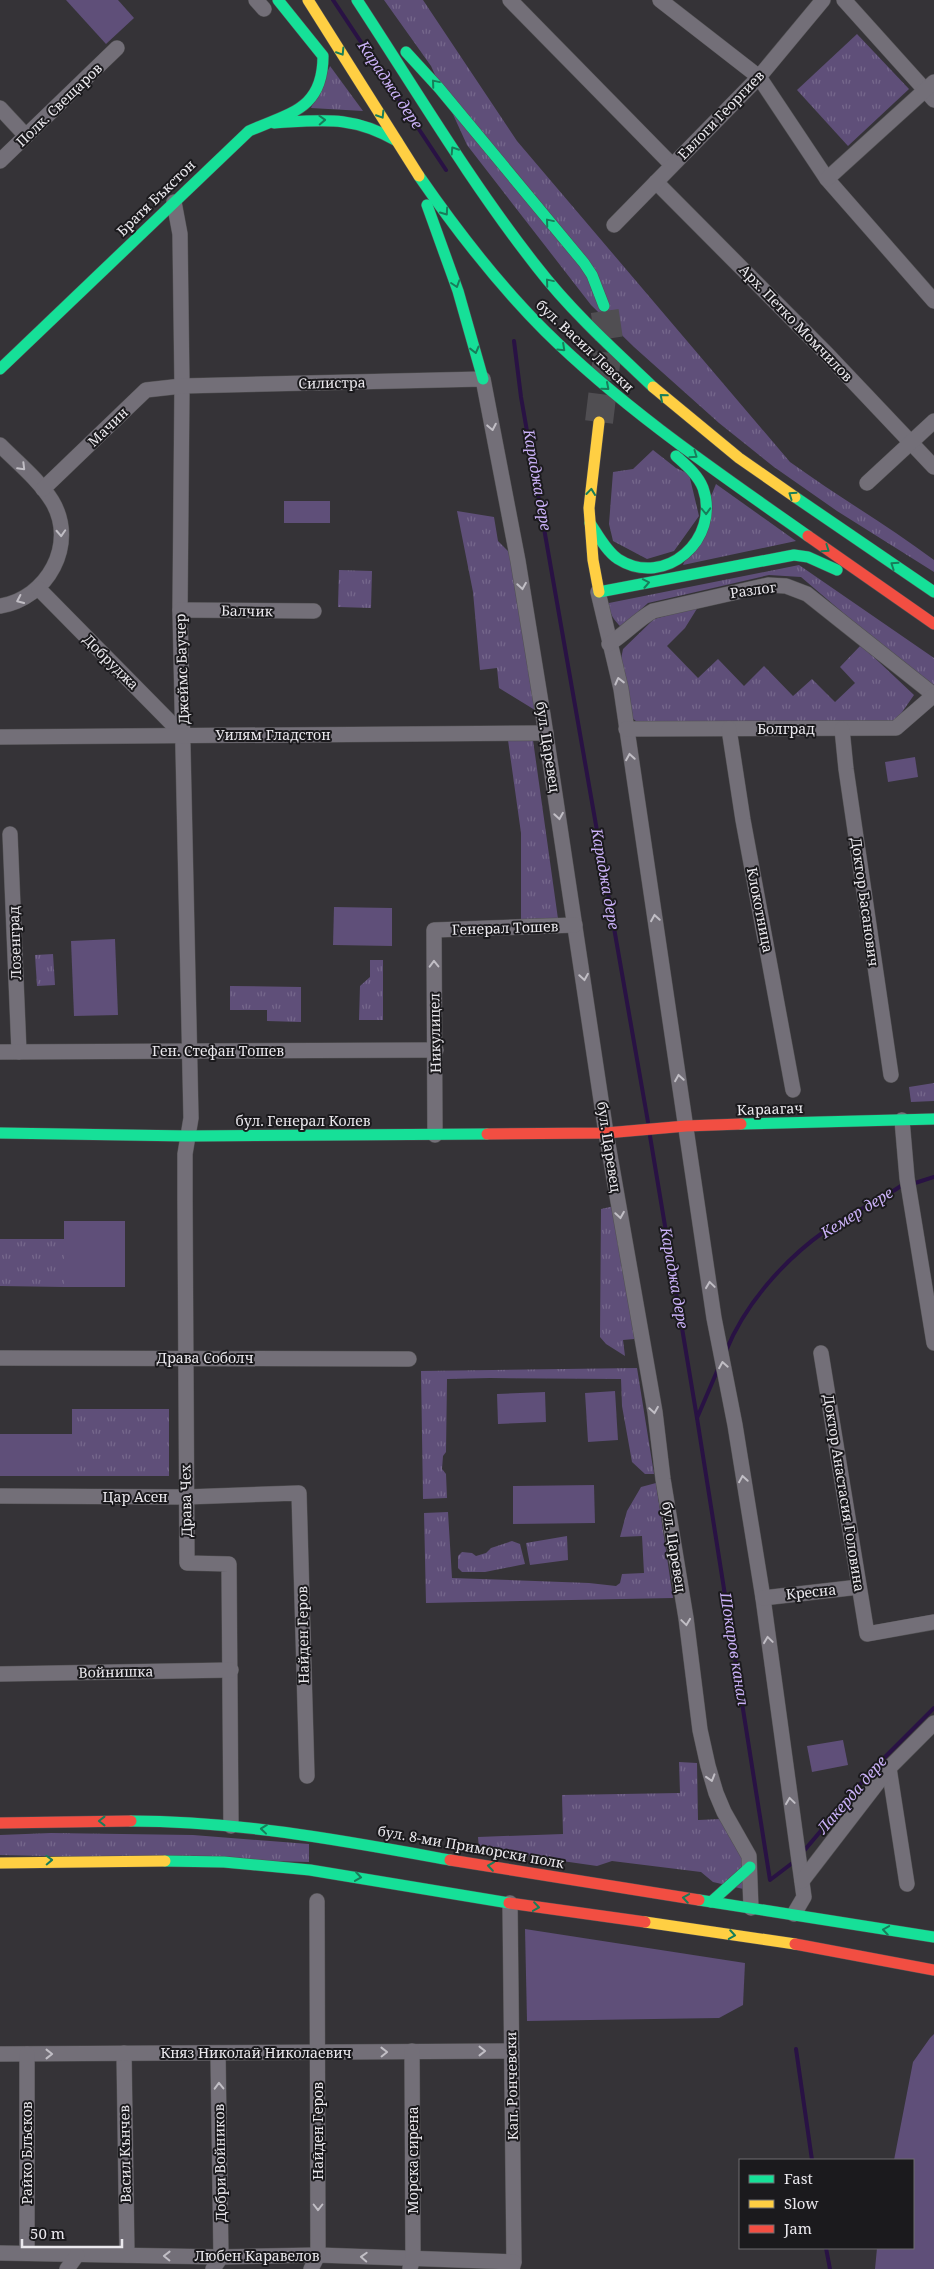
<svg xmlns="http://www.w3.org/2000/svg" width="934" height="2269" font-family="'Noto Serif',serif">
  <defs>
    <pattern id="grass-tufts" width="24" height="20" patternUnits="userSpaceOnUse" patternTransform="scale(1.25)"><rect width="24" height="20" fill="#5f4f79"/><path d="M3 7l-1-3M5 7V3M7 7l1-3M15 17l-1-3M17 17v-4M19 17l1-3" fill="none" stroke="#76688c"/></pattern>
  </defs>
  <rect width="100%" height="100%" fill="#353337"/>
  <!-- grass -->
  <g fill="url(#grass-tufts)">
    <path d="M384,0H423L517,141L790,462C837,496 887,525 934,560V572L837,511L774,467L719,423L634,347L591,305L467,145L431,66Z"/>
    <polygon points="857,34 909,89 848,146 797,90"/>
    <polygon points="330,66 363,111 311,108"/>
    <polygon points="653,450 676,468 689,474 699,516 674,551 647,559 613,541 609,524 613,472 633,469"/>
    <polygon points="716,484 796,541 683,565"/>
    <polygon points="457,511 494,517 498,541 518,561 543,715 499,688 497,668 480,670 473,592"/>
    <path d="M799,565L934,658V686L869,635L801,577L769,575L648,603L621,627C614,620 609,614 609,603Z"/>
    <polygon points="339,570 372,571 371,608 338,607"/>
    <polygon points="698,607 685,628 667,646 698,678 718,659 744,686 764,666 793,696 812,679 835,702 855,683 840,667 861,645 914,695 896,721 640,724 632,718 621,659 623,649 654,619"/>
    <polygon points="507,733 532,733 559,926 521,928 521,833"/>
    <polygon points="53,954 55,985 37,986 35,955"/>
    <polygon points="370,960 383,960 383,1020 359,1020 360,986 370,977"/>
    <polygon points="230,986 301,987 301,1022 267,1021 267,1010 230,1010"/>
    <polygon points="934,1083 934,1101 911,1102 909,1087"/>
    <polygon points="619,1205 640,1330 634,1339 623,1340 625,1356 606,1344 600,1337 601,1209"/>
    <polygon points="0,1239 64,1239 64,1287 0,1286"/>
    <polygon points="637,1368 654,1474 645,1474 632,1462 622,1406 621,1379 490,1378 447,1379 446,1452 443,1456 442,1469 446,1474 447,1498 423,1499 421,1371"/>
    <rect x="72" y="1409" width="97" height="67"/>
    <polygon points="656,1483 673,1598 426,1603 424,1513 448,1512 452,1578 589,1583 616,1586 620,1583 622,1574 644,1573 642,1536 620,1537 627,1511 641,1487"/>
    <polygon points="567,1536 568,1560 530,1565 526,1543"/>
    <polygon points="512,1541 520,1544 525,1564 485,1572 462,1572 458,1568 458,1556 462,1552 472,1553 476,1556 486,1553 491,1548"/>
    <polygon points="679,1762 697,1763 698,1820 721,1819 735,1828 752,1891 713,1882 701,1872 612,1861 597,1866 479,1849 478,1837 563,1834 562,1795 680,1793"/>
    <polygon points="51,1833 193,1835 309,1844 309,1862 0,1855 0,1835"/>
  </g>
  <!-- garden -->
  <g fill="#5f4f79">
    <polygon points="66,0 118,0 134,18 106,44"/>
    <rect x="284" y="501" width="46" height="22"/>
    <polygon points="915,757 918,777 888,782 885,762"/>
    <polygon points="334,907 392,908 392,946 333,945"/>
    <polygon points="115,939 118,1015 74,1016 71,941"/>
    <rect x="64" y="1221" width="61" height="66"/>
    <polygon points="615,1391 618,1440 588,1442 585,1393"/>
    <polygon points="545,1392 546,1422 498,1424 497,1394"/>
    <rect x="0" y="1434" width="72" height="42"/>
    <polygon points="594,1485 595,1523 513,1524 513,1486"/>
    <polygon points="843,1740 848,1765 812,1772 807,1746"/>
    <polygon points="525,1929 745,1963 743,2005 719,2018 527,2021"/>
    <polygon points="934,2034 934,2269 875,2269 877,2248 913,2248 913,2160 894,2160 913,2062 930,2038"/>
  </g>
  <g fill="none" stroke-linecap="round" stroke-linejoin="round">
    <!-- stream -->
    <g stroke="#291244" stroke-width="4">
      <polyline points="333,0 446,170"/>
      <polyline points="514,341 521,397 648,1122"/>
      <polyline points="650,1136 697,1418 770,1880 795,1861"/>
      <polyline points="912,1184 934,1177"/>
      <path d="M726,1351C745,1304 784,1260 825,1231C849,1214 877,1202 901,1186L905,1185"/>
      <polyline points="697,1418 718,1369"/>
      <polyline points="803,1852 874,1768 934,1708"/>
      <polyline points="796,2049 812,2160"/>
      <polyline points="826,2248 830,2269"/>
    </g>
    <!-- highway-tunnel -->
    <polyline stroke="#504e52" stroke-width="28" stroke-dasharray="28 14" stroke-linecap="butt" points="599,422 609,340 604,306"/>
    <defs>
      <g id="street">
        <polyline points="256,0 264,9"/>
        <polyline points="510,0 672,165"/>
        <polyline points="660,0 759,77 827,179 934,301"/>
        <polyline points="844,0 934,100"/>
        <polyline points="0,108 26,136"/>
        <polyline points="0,161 117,48"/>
        <polyline points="827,179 934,82"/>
        <polyline points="656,182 826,353 934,467"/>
        <polyline points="174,202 180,234 182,386 180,610 191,1118 185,1154 185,1200 187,1563 229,1564 231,1826"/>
        <polyline points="614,225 759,77 823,0"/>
        <path d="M0,445C18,463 39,480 52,501C78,544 47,599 0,606"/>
        <polyline points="867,483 934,421"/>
        <polyline points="43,489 146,390 182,386 483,379 518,561 543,715 606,1133 655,1412 663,1479 686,1618 700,1730 708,1766 716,1793 724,1812 749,1856 751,1908"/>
        <polyline points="39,589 183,735"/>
        <polyline points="598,592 621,689 714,1318 735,1425 763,1598 804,1897 794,1914"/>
        <polyline points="180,610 314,611"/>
        <path d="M609,644C625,634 637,620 653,611L768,585L786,586L807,594L934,695"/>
        <polyline points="626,729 896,728 934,695"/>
        <polyline points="729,729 743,820 793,1090"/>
        <polyline points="842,729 846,769 891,1075"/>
        <polyline points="0,737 546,733"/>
        <polyline points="10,834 19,1052"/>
        <polyline points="0,1052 436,1050"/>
        <polyline points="902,1120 907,1178 934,1343"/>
        <polyline points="435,1135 434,930 575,925"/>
        <polyline points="821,1353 867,1634 934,1622"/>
        <polyline points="0,1358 409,1359"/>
        <polyline points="0,1496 186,1497 299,1493 307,1776"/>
        <polyline points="763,1598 859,1587"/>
        <polyline points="0,1674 231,1670"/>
        <polyline points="889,1768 907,1884"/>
        <polyline points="802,1881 889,1768 934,1723"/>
        <polyline points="510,1903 514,2262 512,2269"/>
        <polyline points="124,2053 127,2255"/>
        <polyline points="0,2054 512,2051"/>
        <polyline points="27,2054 27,2253"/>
        <polyline points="0,2253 221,2257 318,2255 514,2262"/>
        <polyline points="410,2268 413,2259 412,2051"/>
        <polyline points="67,2269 77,2255"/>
        <polyline points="213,2269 221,2257 218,2054"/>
        <polyline points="311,2269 318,2255 317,1901"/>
      </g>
      <g id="fast">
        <path d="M357,0C416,90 471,183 537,267C571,311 613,349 653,387"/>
        <polyline points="406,52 439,88 584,263 592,275 604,306"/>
        <path d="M274,123C323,120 352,115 397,141"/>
        <path d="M419,176C457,231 498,284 545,331C624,409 717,472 808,536"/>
        <polyline points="427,205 458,291 483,379"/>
        <path d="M0,369L249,131C289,113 323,110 323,56L278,0"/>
        <polyline points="795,497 934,592"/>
        <path d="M590,523C598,535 606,551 618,559C665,589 721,539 703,488C698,475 686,465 676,456"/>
        <polyline points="599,592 794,555 808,557 837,570"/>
        <polyline points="741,1124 934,1119"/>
        <polyline points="0,1133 188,1136 487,1134"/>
        <path d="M131,1821C239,1821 345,1841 450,1860"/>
        <polyline points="165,1861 224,1862 310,1870 509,1903"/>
        <polyline points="699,1900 934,1937"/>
        <polyline points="711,1902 750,1867"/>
      </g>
      <g id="slow">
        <polyline points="308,0 419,176"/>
        <polyline points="653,387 739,458 795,497"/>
        <polyline points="599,592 593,560 589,508 599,422"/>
        <polyline points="0,1863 165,1861"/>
        <polyline points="645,1922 795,1944"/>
      </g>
      <g id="jam">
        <polyline points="808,536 934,624"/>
        <polyline points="487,1134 606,1133 686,1126 741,1124"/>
        <polyline points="0,1823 131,1821"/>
        <polyline points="450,1860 699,1900"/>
        <polyline points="509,1903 645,1922"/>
        <polyline points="795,1944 934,1970"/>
      </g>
    </defs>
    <!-- street casing -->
    <use href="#street" stroke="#525153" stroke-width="16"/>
    <!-- fast casing -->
    <use href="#fast" stroke="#525153" stroke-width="12"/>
    <!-- slow casing -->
    <use href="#slow" stroke="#525153" stroke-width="12"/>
    <!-- jam casing -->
    <use href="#jam" stroke="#525153" stroke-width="12"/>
    <!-- street -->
    <use href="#street" stroke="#736f78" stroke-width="15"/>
    <!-- fast -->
    <use href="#fast" stroke="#16e098" stroke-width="11"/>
    <!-- slow -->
    <use href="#slow" stroke="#ffcf43" stroke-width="11"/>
    <!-- jam -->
    <use href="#jam" stroke="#f24e42" stroke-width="11"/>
  </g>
  <!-- one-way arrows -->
  <defs><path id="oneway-chevron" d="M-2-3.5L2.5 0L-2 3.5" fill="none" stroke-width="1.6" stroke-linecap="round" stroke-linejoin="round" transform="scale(1.25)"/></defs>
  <g stroke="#187d5a">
    <use href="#oneway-chevron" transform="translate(341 52) rotate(58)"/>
    <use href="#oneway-chevron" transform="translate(435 83) rotate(-130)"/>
    <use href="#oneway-chevron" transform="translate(381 115) rotate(58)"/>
    <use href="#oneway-chevron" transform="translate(322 120) rotate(-2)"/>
    <use href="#oneway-chevron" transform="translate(454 150) rotate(-123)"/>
    <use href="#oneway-chevron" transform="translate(445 212) rotate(55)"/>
    <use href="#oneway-chevron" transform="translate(549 222) rotate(-130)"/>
    <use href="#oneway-chevron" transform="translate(549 282) rotate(-130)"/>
    <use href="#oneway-chevron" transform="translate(456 284) rotate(72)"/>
    <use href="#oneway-chevron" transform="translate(562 348) rotate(43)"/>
    <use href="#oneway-chevron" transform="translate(475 350) rotate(76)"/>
    <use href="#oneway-chevron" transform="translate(606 387) rotate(41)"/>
    <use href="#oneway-chevron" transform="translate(663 397) rotate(-139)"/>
    <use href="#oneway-chevron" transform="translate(694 455) rotate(35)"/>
    <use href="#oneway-chevron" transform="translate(591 492) rotate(-84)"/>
    <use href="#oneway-chevron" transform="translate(792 495) rotate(-145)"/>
    <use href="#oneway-chevron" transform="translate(706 511) rotate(88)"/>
    <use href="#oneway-chevron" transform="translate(826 549) rotate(35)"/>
    <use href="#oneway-chevron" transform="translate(894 565) rotate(-146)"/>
    <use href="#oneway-chevron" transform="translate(646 583) rotate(-11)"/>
    <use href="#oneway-chevron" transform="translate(102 1821) rotate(-180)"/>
    <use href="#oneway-chevron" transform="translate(264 1829) rotate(-174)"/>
    <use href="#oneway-chevron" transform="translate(49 1860) rotate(-2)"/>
    <use href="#oneway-chevron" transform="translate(491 1866) rotate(-172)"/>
    <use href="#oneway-chevron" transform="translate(358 1877) rotate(8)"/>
    <use href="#oneway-chevron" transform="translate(686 1898) rotate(-171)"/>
    <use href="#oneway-chevron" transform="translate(536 1907) rotate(8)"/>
    <use href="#oneway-chevron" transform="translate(886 1930) rotate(-171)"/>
    <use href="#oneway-chevron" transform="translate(732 1935) rotate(9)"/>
  </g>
  <g stroke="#c1bec5">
    <use href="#oneway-chevron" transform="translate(492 427) rotate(79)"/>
    <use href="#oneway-chevron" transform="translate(22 467) rotate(45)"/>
    <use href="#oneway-chevron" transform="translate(61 533) rotate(87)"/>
    <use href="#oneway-chevron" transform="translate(522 586) rotate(81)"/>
    <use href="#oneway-chevron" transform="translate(20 600) rotate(155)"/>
    <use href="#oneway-chevron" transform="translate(619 681) rotate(-104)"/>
    <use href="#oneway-chevron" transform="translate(630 757) rotate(-99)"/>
    <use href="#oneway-chevron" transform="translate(559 816) rotate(81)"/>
    <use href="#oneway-chevron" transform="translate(655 918) rotate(-99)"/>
    <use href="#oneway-chevron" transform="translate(434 964) rotate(-91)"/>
    <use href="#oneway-chevron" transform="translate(584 977) rotate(81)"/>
    <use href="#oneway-chevron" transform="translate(679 1078) rotate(-99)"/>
    <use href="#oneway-chevron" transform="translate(620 1215) rotate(81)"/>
    <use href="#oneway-chevron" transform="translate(710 1285) rotate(-98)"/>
    <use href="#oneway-chevron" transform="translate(723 1365) rotate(-100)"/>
    <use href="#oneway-chevron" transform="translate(654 1410) rotate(81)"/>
    <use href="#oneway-chevron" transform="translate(743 1479) rotate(-99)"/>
    <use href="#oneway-chevron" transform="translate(686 1622) rotate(82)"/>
    <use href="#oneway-chevron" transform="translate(768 1640) rotate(-98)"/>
    <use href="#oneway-chevron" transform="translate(711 1778) rotate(73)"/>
    <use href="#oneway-chevron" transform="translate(790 1801) rotate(-98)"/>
    <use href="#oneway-chevron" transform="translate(482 2051)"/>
    <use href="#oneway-chevron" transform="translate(384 2052) rotate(-1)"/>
    <use href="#oneway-chevron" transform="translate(49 2054)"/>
    <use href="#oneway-chevron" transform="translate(219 2086) rotate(-91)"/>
    <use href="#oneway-chevron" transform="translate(318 2207) rotate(90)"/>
    <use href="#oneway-chevron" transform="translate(167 2256) rotate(-179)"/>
    <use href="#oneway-chevron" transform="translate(364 2257) rotate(-177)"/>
  </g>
  <g text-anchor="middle" stroke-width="4" stroke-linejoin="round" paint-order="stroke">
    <!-- street labels -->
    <g font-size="14" fill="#ebe9ee" stroke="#1b1a1d">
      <text transform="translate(59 105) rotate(-44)" y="5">Полк. Свещаров</text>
      <text transform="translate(721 115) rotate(-46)" y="5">Евлоги Георгиев</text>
      <text transform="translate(156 198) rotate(-44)" y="5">Братя Бъкстон</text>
      <text transform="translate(796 323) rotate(46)" y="5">Арх. Петко Момчилов</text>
      <text transform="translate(585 346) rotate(43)" y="5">бул. Васил Левски</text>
      <text transform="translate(332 383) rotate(-1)" y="5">Силистра</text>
      <text transform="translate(108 427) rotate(-44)" y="5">Мачин</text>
      <text transform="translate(753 590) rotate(-8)" y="5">Разлог</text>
      <text transform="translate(247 611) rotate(1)" y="5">Балчик</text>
      <text transform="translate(111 662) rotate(45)" y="5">Добруджа</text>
      <text transform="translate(182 669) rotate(-92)" y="5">Джеймс Баучер</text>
      <text x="786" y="734">Болград</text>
      <text x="273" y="740">Уилям Гладстон</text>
      <text transform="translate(548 747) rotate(81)" y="5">бул. Царевец</text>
      <text transform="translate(865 902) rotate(82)" y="5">Доктор Басанович</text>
      <text transform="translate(760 910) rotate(79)" y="5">Клокотница</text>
      <text transform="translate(505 928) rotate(-2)" y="5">Генерал Тошев</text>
      <text transform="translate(15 943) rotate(-92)" y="5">Лозенград</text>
      <text transform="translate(435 1033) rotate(-91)" y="5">Никулицел</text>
      <text x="218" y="1056">Ген. Стефан Тошев</text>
      <text transform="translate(770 1109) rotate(-2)" y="5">Караагач</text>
      <text x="303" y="1126">бул. Генерал Колев</text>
      <text transform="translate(609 1147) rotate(81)" y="5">бул. Царевец</text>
      <text x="205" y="1363">Драва Соболч</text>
      <text transform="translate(844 1493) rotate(81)" y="5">Доктор Анастасия Головина</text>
      <text x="135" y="1502">Цар Асен</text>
      <text transform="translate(186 1501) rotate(-91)" y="5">Драва Чех</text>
      <text transform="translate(674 1547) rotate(81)" y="5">бул. Царевец</text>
      <text transform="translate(811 1592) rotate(-6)" y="5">Кресна</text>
      <text transform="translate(303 1635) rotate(-91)" y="5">Найден Геров</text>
      <text transform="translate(116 1672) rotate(-1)" y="5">Войнишка</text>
      <text transform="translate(471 1847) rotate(10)" y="5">бул. 8-ми Приморски полк</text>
      <text x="256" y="2058">Княз Николай Николаевич</text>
      <text transform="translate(512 2086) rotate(-91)" y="5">Кап. Рончевски</text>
      <text transform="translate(318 2131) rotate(-90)" y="5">Найден Геров</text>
      <text transform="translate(27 2153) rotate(-90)" y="5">Райко Блъсков</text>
      <text transform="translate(125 2154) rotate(-91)" y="5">Васил Кънчев</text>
      <text transform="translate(413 2160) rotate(-90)" y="5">Морска сирена</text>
      <text transform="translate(220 2163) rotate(-91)" y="5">Добри Войников</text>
      <text x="257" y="2261">Любен Каравелов</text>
    </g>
    <!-- water labels -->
    <g font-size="15" font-style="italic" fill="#cab1f7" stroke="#1b1a1d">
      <text transform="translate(390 85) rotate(56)" y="5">Караджа дере</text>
      <text transform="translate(537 480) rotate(80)" y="5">Караджа дере</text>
      <text transform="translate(605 879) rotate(80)" y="5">Караджа дере</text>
      <text transform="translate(857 1213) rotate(-32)" y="5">Кемер дере</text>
      <text transform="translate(674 1278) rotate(80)" y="5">Караджа дере</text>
      <text transform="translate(734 1649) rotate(81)" y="5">Шокаров канал</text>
      <text transform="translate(852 1795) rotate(-49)" y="5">Лакерда дере</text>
    </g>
  </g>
  <!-- legend -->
  <rect x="739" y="2159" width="175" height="90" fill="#1b1a1d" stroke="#6e6d71"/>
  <rect x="749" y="2175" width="25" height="8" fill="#16e098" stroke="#6e6d71"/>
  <text x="784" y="2184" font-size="15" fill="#ebe9ee">Fast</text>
  <rect x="749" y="2200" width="25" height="8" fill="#ffcf43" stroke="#6e6d71"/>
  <text x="784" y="2209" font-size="15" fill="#ebe9ee">Slow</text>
  <rect x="749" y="2225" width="25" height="8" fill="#f24e42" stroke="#6e6d71"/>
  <text x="784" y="2234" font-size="15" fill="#ebe9ee">Jam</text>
  <!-- scale -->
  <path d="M22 2239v8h100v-8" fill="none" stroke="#ebe9ee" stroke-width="2.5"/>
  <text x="30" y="2239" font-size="15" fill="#ebe9ee" stroke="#1b1a1d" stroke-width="4" paint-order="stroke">50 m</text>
</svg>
